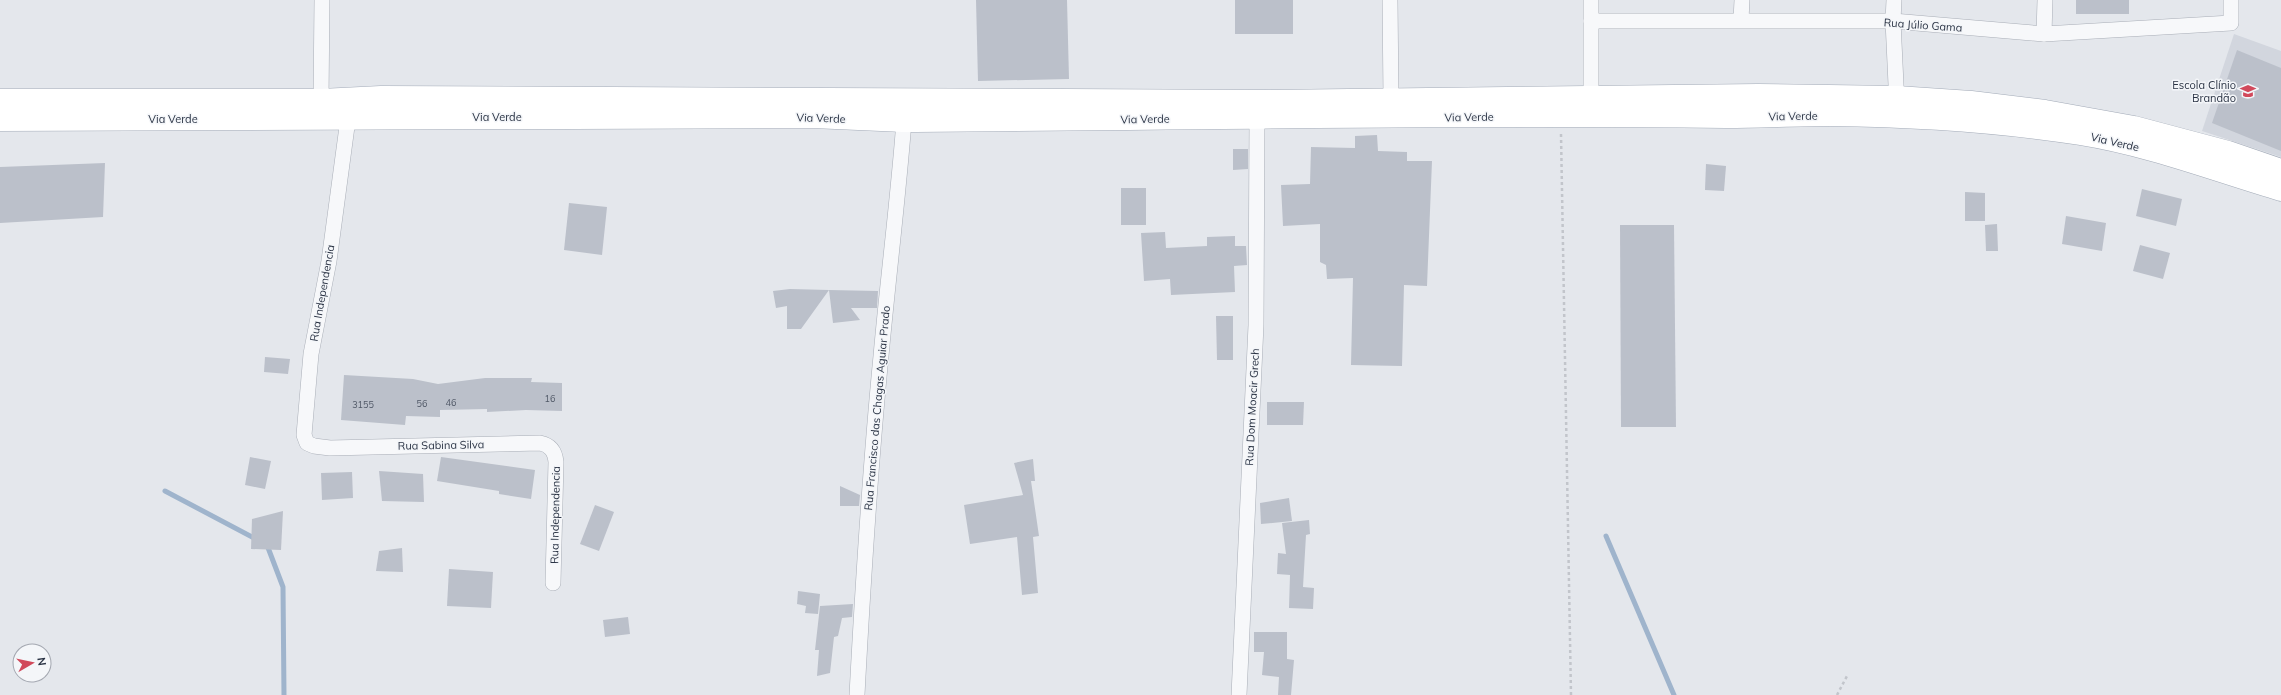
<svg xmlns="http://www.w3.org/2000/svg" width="2281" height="695" font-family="Mulish,sans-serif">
  <rect width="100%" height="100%" fill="#e4e7ec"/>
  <!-- built -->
  <polygon fill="#d2d6de" points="2234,34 2281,51 2281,157 2202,131"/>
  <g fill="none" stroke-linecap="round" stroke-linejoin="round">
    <!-- stream -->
    <g stroke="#9fb4cc" stroke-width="5">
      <polyline points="165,491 256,539"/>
      <polyline points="1606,536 1674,695"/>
      <polyline points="267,545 283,587 284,695"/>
    </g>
  </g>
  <!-- building -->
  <g fill="#bbc0ca">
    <polygon points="976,0 1067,0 1069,79 978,81"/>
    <rect x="1235" y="0" width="58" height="34"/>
    <rect x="2076" y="0" width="53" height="14"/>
    <polygon points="2237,50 2281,68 2281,151 2212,123"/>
    <polygon points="1377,135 1378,151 1407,152 1407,161 1432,161 1427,286 1404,285 1402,366 1351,365 1353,278 1327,279 1326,265 1320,262 1320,224 1283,226 1281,185 1310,184 1311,147 1355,148 1355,136"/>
    <polygon points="1233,149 1248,149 1248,169 1233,170"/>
    <polygon points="105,163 103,217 0,223 0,167"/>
    <polygon points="1706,164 1726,166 1724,191 1705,190"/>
    <rect x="1121" y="188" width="25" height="37"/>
    <polygon points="2142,189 2182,199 2176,226 2136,216"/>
    <polygon points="1965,192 1985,193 1985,221 1965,221"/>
    <polygon points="569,203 607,207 602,255 564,250"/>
    <polygon points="2066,216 2106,223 2102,251 2062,244"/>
    <polygon points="1997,224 1998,251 1986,251 1985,225"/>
    <polygon points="1620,225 1674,225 1676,427 1621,427"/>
    <polygon points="1165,232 1166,248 1207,246 1207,237 1235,236 1235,246 1246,246 1247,265 1234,266 1235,292 1171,295 1170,279 1144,281 1141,233"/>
    <polygon points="2140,245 2170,253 2163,279 2133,271"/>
    <polygon points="790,289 829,290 801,329 787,329 787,306 776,308 773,291"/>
    <polygon points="829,290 878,291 877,308 851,308 860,320 833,323"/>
    <polygon points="1216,316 1233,316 1233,360 1217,360"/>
    <polygon points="265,357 290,359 288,374 264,372"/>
    <polygon points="344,375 413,379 438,384 485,378 532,378 531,382 562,383 562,411 526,410 487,412 487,409 440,410 440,417 406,416 405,425 341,420"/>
    <polygon points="1267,402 1304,402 1303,425 1267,425"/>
    <polygon points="250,457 271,461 265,489 245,485"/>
    <polygon points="441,457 535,470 531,499 499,494 499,491 437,481"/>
    <polygon points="1033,459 1035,481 1031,481 1039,536 1033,537 1038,593 1022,595 1017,537 970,544 964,505 1023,495 1014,463"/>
    <polygon points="379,471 423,474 424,502 382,501"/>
    <polygon points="352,472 353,498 322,500 321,473"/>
    <polygon points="840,486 860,495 859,506 840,506"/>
    <polygon points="1289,498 1292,521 1261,524 1260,503"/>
    <polygon points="595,505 614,512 599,551 580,544"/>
    <polygon points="283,511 281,550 251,549 252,519"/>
    <polygon points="1309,520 1310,534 1306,535 1303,587 1314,588 1313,609 1289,608 1290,575 1277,574 1278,553 1286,554 1282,523"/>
    <polygon points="402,548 403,572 376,571 379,551"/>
    <polygon points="449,569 493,572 491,608 447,606"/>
    <polygon points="798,591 820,594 818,614 805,613 806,606 797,604"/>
    <polygon points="853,604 852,617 842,618 838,636 834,637 830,673 817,676 819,650 815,650 820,606"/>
    <polygon points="628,617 630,634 605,637 603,620"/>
    <polygon points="1254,632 1287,632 1287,659 1294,660 1291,695 1278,695 1279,677 1262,675 1264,652 1254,652"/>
  </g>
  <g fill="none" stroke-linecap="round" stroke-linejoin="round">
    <defs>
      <g id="minor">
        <polyline points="1390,0 1391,98"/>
        <polyline points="1591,0 1591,97"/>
        <polyline points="1894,0 1893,21 1897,106"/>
        <polyline points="1741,20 1742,0"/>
        <polyline points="1591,21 1893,21 2044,34 2231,23 2231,0"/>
        <polyline points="2044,34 2045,0"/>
        <polyline points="321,100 322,0"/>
        <path d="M348,119L329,261L311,354L304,435L307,443L314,446L330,448L540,443C550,445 555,451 556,462L553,583"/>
        <path d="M857,695C863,582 870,469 881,356C888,278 898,200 904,121"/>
        <polyline points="1239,695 1256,325 1257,118"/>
      </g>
      <g id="primary">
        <polyline points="0,100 321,100 381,97 1268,101 1758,95 1897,97 1971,102 2045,111 2134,127 2228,152 2281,170"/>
        <path d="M0,120L813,117L904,121C1178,119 1452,114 1726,117C1761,117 1795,115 1830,115C1914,116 1997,121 2080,134C2149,145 2214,170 2281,190"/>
      </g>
    </defs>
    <!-- minor casing -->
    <use href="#minor" stroke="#a9aeb7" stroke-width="16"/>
    <!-- primary casing -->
    <use href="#primary" stroke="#a3abb8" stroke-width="23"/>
    <!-- path -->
    <g stroke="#c2c5cb" stroke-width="2.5" stroke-dasharray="3 3" stroke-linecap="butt">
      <polyline points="1561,134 1571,695"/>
      <polyline points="1837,695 1847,676"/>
    </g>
    <!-- minor -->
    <use href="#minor" stroke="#f7f8fa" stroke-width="15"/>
    <!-- primary -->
    <use href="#primary" stroke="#fff" stroke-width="22"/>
  </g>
  <!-- icons -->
  <defs>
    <symbol id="school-bare" viewBox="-9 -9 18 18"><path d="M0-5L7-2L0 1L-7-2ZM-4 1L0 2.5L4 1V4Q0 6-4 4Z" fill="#d1495b" stroke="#f4f6f9" stroke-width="2.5" paint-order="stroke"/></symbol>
  </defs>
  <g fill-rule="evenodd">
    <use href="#school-bare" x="2237" y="80" width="22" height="22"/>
  </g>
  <g text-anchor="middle" stroke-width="3" stroke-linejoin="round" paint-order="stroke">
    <!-- number labels -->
    <g font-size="9" fill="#4f5766">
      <text x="550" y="402">16</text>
      <text x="451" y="406">46</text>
      <text x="422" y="407">56</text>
      <text x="363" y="408">3155</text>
    </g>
    <!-- street labels -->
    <g font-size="11" fill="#2b3445" stroke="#f4f6f9">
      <text transform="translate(1923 25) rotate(4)" y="4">Rua Júlio Gama</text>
      <text transform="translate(1793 116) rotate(-1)" y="4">Via Verde</text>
      <text x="497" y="121">Via Verde</text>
      <text transform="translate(1469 117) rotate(-1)" y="4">Via Verde</text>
      <text transform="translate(821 118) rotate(2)" y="4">Via Verde</text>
      <text x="173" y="123">Via Verde</text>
      <text transform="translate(1145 119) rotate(-1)" y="4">Via Verde</text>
      <text transform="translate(2115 142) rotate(13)" y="4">Via Verde</text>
      <text transform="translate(322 293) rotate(-80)" y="4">Rua Independencia</text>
      <text transform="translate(1252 407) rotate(-87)" y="4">Rua Dom Moacir Grech</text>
      <text transform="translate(877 408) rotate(-85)" y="4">Rua Francisco das Chagas Aguiar Prado</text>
      <text transform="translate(441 445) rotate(-1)" y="4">Rua Sabina Silva</text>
      <text transform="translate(555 515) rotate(-89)" y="4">Rua Independencia</text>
    </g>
    <!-- poi labels -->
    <g font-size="11" fill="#2b3445" stroke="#f4f6f9" text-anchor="end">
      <text x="2236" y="89">Escola Clínio<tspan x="2236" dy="13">Brandão</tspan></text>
    </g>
  </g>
  <!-- north arrow -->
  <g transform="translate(32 663) rotate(81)"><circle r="19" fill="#f4f6f9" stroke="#a4a8b1"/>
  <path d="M0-3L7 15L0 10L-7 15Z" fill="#d1495b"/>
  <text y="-6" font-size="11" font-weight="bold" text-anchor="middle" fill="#2b3445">N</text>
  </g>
</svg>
